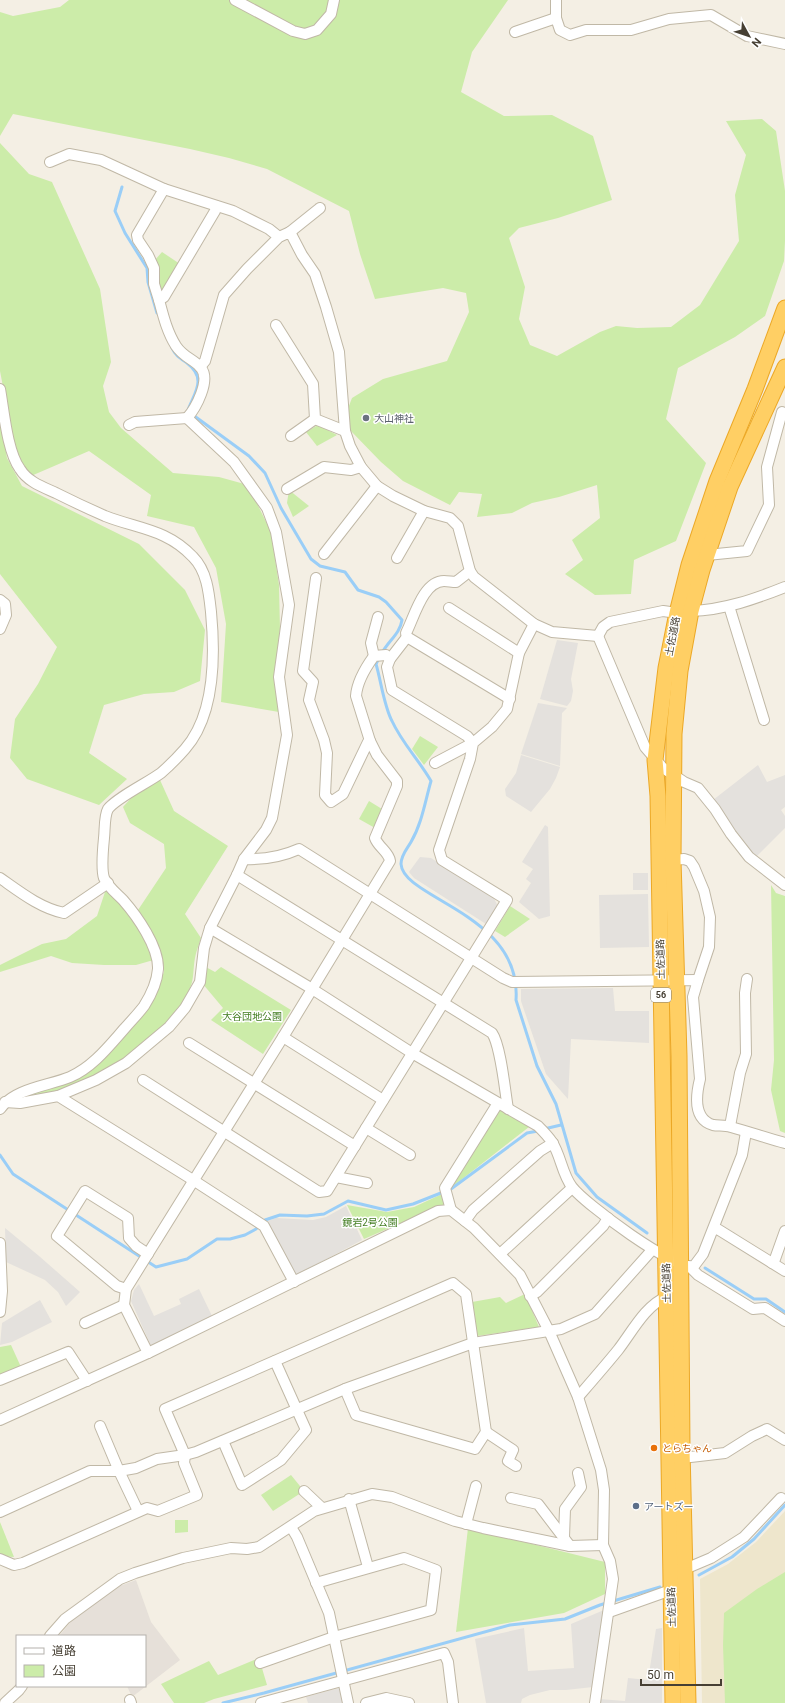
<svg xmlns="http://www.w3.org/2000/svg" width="785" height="1703" font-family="Roboto,'Noto Sans JP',sans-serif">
  <rect width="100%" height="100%" fill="#f4efe4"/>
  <!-- industrial -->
  <polygon fill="#e6e0d9" points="136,1580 151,1622 180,1660 132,1697 127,1686 145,1686 145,1636 61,1636 60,1635 73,1619 117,1587"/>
  <!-- education -->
  <polygon fill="#eee6cc" points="785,1511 785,1703 702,1703 700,1579 728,1564 756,1542"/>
  <!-- green -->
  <g fill="#cceca9">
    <polygon points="69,0 508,0 472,52 461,92 504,116 552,115 593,136 612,200 558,218 519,228 509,238 525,287 519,319 530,345 557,356 600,332 616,326 637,328 671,327 700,305 739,241 735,195 746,155 726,121 762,119 776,131 785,191 785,241 784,261 765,316 735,337 678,368 666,419 706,463 676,541 634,560 631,594 595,595 565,574 583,560 572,540 600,518 597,485 559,497 532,503 512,513 477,517 482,494 459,492 450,505 403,481 381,462 349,429 347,411 352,398 383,379 447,361 469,312 466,293 443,288 375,299 360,254 349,211 267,169 229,158 190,149 13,114 0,136 0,12 13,16 60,7"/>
    <polygon points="0,143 29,174 52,182 100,289 111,362 103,386 109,412 121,428 173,473 219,477 248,485 271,532 279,585 280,629 275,680 279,712 221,702 226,624 216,568 194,527 147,516 151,495 89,451 31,476 16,455 0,371"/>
    <polygon points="162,252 180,264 160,294 155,260"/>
    <polygon points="0,416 7,458 22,486 139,544 185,590 205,630 200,681 174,692 144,694 104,705 89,753 127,779 99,805 27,779 10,758 15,719 38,684 57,647 0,574"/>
    <polygon points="318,425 337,435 317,446 306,432"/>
    <polygon points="289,490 309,506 293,517 287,503"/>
    <polygon points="420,736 438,747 424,765 412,749"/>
    <path d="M160,780L174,811L228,846L185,914L201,938C199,945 196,951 195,958C193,968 194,980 190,988C163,1046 92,1088 30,1098L28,1096L73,1078L154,995L164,972L163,963L150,961L136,965H104L72,963L51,956L0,972V965L42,944L66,939L97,916L106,889L117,901L138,910L166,868L164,844L130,823L123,807C133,796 145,783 160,780Z"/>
    <polygon points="369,801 382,809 375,828 359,819"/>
    <polygon points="771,885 776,893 785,896 785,1133 780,1131 771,1090 774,1060"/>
    <polygon points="510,906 530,919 505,937 495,931"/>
    <polygon points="204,966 215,972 221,967 291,1010 263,1054 211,1020 223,1008 202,983"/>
    <polygon points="500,1109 529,1127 452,1187 450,1186"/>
    <polygon points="442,1194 445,1204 364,1239 347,1205 387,1212 414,1207"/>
    <polygon points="525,1294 539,1327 477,1336 472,1302 500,1297 506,1303"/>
    <polygon points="11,1345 21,1367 0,1375 0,1347"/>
    <polygon points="291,1475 304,1491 273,1511 261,1495"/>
    <polygon points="175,1520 188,1520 188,1532 175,1533"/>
    <polygon points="0,1522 14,1557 0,1556"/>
    <polygon points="468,1528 605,1562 605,1594 564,1613 456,1632"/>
    <polygon points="785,1572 785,1703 725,1703 723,1645 724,1613 757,1589"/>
    <polygon points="259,1658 267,1685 214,1699 204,1703 174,1703 161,1684 209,1661 218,1675"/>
  </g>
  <!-- parking -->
  <g fill="#e4e1dd">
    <polygon points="557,640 578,643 571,679 573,691 571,701 567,706 540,699"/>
    <polygon points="538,703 567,708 562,713 560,766 521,754"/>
    <polygon points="521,755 560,767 556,778 550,789 531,812 506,796 505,789 516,773"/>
    <polygon points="758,765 767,782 785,775 785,807 781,810 785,816 785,828 756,857 734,833 713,800"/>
    <polygon points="545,825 548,827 550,916 539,919 519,902 531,883 526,879 533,869 522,862"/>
    <polygon points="420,857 431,858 494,898 498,907 486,924 414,878 409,872"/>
    <rect x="633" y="873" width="15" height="17"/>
    <polygon points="648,894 649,947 600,948 599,895"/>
    <polygon points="613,988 615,1011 649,1011 649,1043 571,1039 568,1099 546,1074 521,1001 521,989"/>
    <polygon points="346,1206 362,1240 295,1276 265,1222 276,1218 313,1220 326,1217"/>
    <polygon points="5,1228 39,1256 80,1292 66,1306 58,1292 45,1280 6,1262"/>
    <polygon points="139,1284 154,1316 181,1304 179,1299 199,1289 212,1316 151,1346 131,1301 134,1290"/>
    <polygon points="40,1300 52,1322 12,1342 0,1345 2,1323"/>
    <polygon points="604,1610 593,1687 566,1690 550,1690 530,1695 522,1699 521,1703 486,1703 475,1639 524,1628 528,1671 574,1668 571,1624"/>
    <polygon points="662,1628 662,1703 598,1703 599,1699 625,1701 628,1678 648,1680 656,1629"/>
    <polygon points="339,1688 343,1703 308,1703 306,1697"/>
  </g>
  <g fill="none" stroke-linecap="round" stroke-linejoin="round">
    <!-- stream -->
    <g stroke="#9acef7" stroke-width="3">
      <polyline points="122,187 115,211 125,233 147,268 148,282 157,313"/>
      <path d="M172,348C175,355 180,358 187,363C207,378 195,392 188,410"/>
      <path d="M193,415L249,456L265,473L281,508L311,559L320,566L345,572L358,590L379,597L386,602L402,620C400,634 388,641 382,653"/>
      <path d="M379,658L376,664C381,681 384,706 392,721C402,743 419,760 431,781C425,802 422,823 411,842C407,849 401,855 401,864C403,899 522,914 516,1000L537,1066L556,1104L576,1173L597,1197L647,1233"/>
      <polyline points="544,1129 561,1125"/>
      <polyline points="0,1155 13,1174 156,1267 187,1259 217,1239 230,1239 245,1235 256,1229 265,1220 280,1215 307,1216 324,1214 348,1201 386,1210 413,1204 451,1189 527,1133 538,1131"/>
      <polyline points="705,1268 754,1299 766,1299 785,1312"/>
      <polyline points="699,1575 732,1557 754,1539 785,1505"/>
      <polyline points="223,1703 264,1693 510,1625 565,1619 600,1605 660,1587"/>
    </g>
    <defs>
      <g id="minor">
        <polyline points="235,0 293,31 305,34 317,30 331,14 334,0"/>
        <polyline points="556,0 556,18 560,30 570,35 586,30 631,30 669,19 711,15 747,36 785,44"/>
        <polyline points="515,32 556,18"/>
        <polyline points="50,162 69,154 101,160 164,189 233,211 269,229 279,237"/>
        <polyline points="164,189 137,235 138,240 148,255 154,268 154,284 159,300 164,297 215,211 216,206"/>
        <polyline points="290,232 320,208"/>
        <polyline points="276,325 313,384 315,419 345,431"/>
        <polyline points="200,367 205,361 224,295 247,269 279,237 290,232 302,255 315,274 326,307 339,352 345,431 350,446 361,467 377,486 393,496 424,511 450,518 458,526 470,571 474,577 534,624 552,632 598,636"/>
        <path d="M0,389C4,411 7,451 20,469C28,482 43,487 56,493C72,501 89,509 105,516C138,529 167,529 193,557C207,571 209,593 211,612C215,654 215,715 185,749C178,757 169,766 161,773C149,782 116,798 108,809C104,816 105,830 104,838C103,848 101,869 104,878C108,887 116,893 123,900C137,916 159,947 158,969C157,982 151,995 144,1006C138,1014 131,1021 125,1028C109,1046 93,1067 70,1077C48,1086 15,1088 0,1109"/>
        <polyline points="129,425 135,422 187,418"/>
        <polyline points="291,436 315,419"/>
        <polyline points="287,489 324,467 351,470 361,467"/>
        <polyline points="324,554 377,486"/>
        <polyline points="707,555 747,551 769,505 767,467 782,412"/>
        <polyline points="397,558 424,511"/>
        <path d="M316,578L303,671L313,682L309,700L324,740L327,753L325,795L331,802L343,794L368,742L370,741L356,696C357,681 366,667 374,656L386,655L390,659"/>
        <polyline points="0,600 5,604 6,615 0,629"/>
        <polyline points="729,606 764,720"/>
        <polyline points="449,608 519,653"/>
        <path d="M691,611C724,610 755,599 785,587"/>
        <polyline points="598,636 645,747 663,768 684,782 698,788 715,809 731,834 749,857 785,885"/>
        <polyline points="598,636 603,627 610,622 663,611 677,613"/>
        <path d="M407,637L406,633C414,618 423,581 444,581C448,581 452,582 456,582L470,571"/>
        <polyline points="374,656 371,643 378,617"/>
        <polyline points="435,763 473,743 467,736 392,690 387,667 390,659 407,637 510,699"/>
        <path d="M244,859C264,860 281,857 299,849L503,978L512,982L698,980L693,997L700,1079C696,1095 693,1119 713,1125C718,1126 725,1125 731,1127C749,1132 767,1138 785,1143"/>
        <polyline points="673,860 684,859 690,861 694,867 704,891 710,917 709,947 698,980"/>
        <path d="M237,875L492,1033C501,1046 505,1092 508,1109"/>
        <path d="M0,878C20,892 40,908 64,913L108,883"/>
        <path d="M210,928L309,987L412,1053L538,1126C543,1131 548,1136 552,1142C561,1156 562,1174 572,1187C585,1204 675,1271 694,1266L703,1254L742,1155L746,1132"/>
        <polyline points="283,1037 383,1100"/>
        <polyline points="189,1043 355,1146"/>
        <polyline points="143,1080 319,1192 327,1191 507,900 442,860 439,850 470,759 473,743 492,727 507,709 519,653 534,624"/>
        <path d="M58,1096L96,1080L126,1063L169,1027L185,1008L200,982L204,948L210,928L237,875L244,859L266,830L272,818L287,735L279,677L289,605L276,532L267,508L234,462L187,418C196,408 211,380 201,368C194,359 184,358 176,346C167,332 163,315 159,300"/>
        <polyline points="5,1102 20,1103 58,1096 193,1180 264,1226 294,1282"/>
        <polyline points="730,1126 740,1073 746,1054 745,993 747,979"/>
        <polyline points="366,1128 410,1155"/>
        <polyline points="336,1177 367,1183"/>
        <polyline points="451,1210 445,1188 498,1103"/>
        <polyline points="465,1221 473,1210 540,1151 553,1143"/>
        <polyline points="714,1228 719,1230 785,1271"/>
        <polyline points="0,1243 2,1291 0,1312"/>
        <polyline points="500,1254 572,1188"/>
        <polyline points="772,1263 775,1259 785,1231"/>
        <polyline points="690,1267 698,1275 753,1309 765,1308 785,1321"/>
        <polyline points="126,1289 117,1286 57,1236 85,1191 128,1218 129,1238 136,1246 148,1254"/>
        <polyline points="530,1296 537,1292 603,1226 608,1218"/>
        <polyline points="85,1323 124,1305"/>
        <path d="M148,1353L124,1305L126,1289L283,1037L390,861C389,852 378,847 375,838L397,786V781L377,755L370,741"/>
        <polyline points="0,1380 68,1352 87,1381"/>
        <path d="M578,1397C591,1382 605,1366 618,1350C632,1332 645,1306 666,1297"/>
        <polyline points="0,1420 148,1353 438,1211 451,1210 474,1228 520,1275 549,1331 578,1397 601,1470 604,1490 603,1545 610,1561 613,1579 595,1703"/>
        <polyline points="100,1426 119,1471 138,1511"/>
        <polyline points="486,1432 513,1450 508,1461 516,1466"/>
        <polyline points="223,1441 242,1485 281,1460 306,1430 275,1361"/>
        <polyline points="682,1458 725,1453 752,1436 767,1429 785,1440"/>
        <polyline points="304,1491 322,1508"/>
        <polyline points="511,1498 538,1504 570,1546"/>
        <polyline points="349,1499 368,1567"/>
        <polyline points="0,1512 90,1471 119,1471 136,1468 157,1459 185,1455 196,1452 345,1389 473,1343 561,1329 595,1314 652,1250"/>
        <polyline points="466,1524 476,1486"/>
        <polyline points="291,1527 297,1537 329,1613 348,1703"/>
        <polyline points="564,1537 565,1509 581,1487 578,1473"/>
        <polyline points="0,1559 14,1565 23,1563 147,1508 158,1511 197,1495 184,1463 185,1455 165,1409 453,1283 466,1294 486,1432 475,1449 356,1415 345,1389"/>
        <polyline points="685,1569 711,1558 744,1537 781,1498"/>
        <polyline points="609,1612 671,1590"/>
        <polyline points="50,1636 65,1619 120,1579 135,1573 183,1558 231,1548 247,1549 259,1547 314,1511 372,1494 392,1497 455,1521 483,1528 570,1546 603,1545"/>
        <polyline points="260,1663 334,1637 431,1610 436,1570 404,1558 316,1583"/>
        <polyline points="130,1700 131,1703"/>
        <polyline points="5,1703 19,1690 22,1686"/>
        <polyline points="261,1703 444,1653 448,1662 453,1703"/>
        <polyline points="366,1703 386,1698 409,1703"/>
      </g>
      <g id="highway">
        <polyline points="673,1703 658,796 655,760 666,668 677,613 689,565 717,481 755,389 785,308"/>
        <polyline points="688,1703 682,1449 679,1056 673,860 674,734 680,671 691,611 702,570 730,487 785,367"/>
      </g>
    </defs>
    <!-- minor casing -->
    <use href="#minor" stroke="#c0b8a6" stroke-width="12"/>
    <!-- highway casing -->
    <use href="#highway" stroke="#eca826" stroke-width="17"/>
    <!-- minor -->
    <use href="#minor" stroke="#fff" stroke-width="10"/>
    <!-- highway -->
    <use href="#highway" stroke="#ffcf64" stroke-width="15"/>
  </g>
  <!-- markers -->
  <circle fill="#6b7280" stroke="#fff" stroke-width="1.5" cx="366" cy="418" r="4"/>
  <circle fill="#e8710a" stroke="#fff" stroke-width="1.5" cx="654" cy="1448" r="4"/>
  <circle fill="#5c6f8a" stroke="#fff" stroke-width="1.5" cx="636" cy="1506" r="4"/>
  <g text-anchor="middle" stroke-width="3" stroke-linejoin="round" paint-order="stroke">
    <!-- shield labels -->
    <rect fill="#fff" stroke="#7e7970" stroke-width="1" x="651" y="988" width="20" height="14" rx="3"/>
    <g font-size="9" font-weight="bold" fill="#463f33">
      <text x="661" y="998">56</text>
    </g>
    <!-- worship labels -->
    <g font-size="10" fill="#5b616d" stroke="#fff" text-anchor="start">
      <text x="374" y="422">大山神社</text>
    </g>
    <!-- street labels -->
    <g font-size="10" fill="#463f33" stroke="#fff">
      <text transform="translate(672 636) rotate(-79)" y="4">土佐道路</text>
      <text transform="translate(660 959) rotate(-91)" y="4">土佐道路</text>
      <text transform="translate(666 1283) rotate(-91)" y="4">土佐道路</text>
      <text transform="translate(671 1607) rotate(-91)" y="4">土佐道路</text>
    </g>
    <!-- park labels -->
    <g font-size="10" fill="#427d21" stroke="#fff">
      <text x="252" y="1020">大谷団地公園</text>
      <text x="370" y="1226">鏡岩2号公園</text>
    </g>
    <!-- food labels -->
    <g font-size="10" fill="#c56008" stroke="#fff" text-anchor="start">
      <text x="662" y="1452">とらちゃん</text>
    </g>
    <!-- service labels -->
    <g font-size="10" fill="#4e5e75" stroke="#fff" text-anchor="start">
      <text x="644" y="1510">アートズー</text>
    </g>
  </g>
  <!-- legend -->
  <rect x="16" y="1635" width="130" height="52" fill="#ffffff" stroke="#b5b2ad"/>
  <rect x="24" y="1648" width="20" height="6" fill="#ffffff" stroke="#b5b2ad"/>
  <text x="52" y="1655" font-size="12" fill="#463f33">道路</text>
  <rect x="24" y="1665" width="20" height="12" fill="#cceca9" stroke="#b5b2ad"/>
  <text x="52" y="1675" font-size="12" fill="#463f33">公園</text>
  <!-- north arrow -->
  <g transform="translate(749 36) rotate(130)" stroke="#ffffff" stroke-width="3" paint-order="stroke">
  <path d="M0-3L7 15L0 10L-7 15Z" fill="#463f33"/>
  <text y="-6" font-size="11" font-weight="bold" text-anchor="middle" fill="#463f33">N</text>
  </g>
  <!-- scale -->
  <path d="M641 1679v6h80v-6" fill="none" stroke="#463f33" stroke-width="2"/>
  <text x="647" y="1679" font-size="12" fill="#463f33" stroke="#ffffff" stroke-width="3" paint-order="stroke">50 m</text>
</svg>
